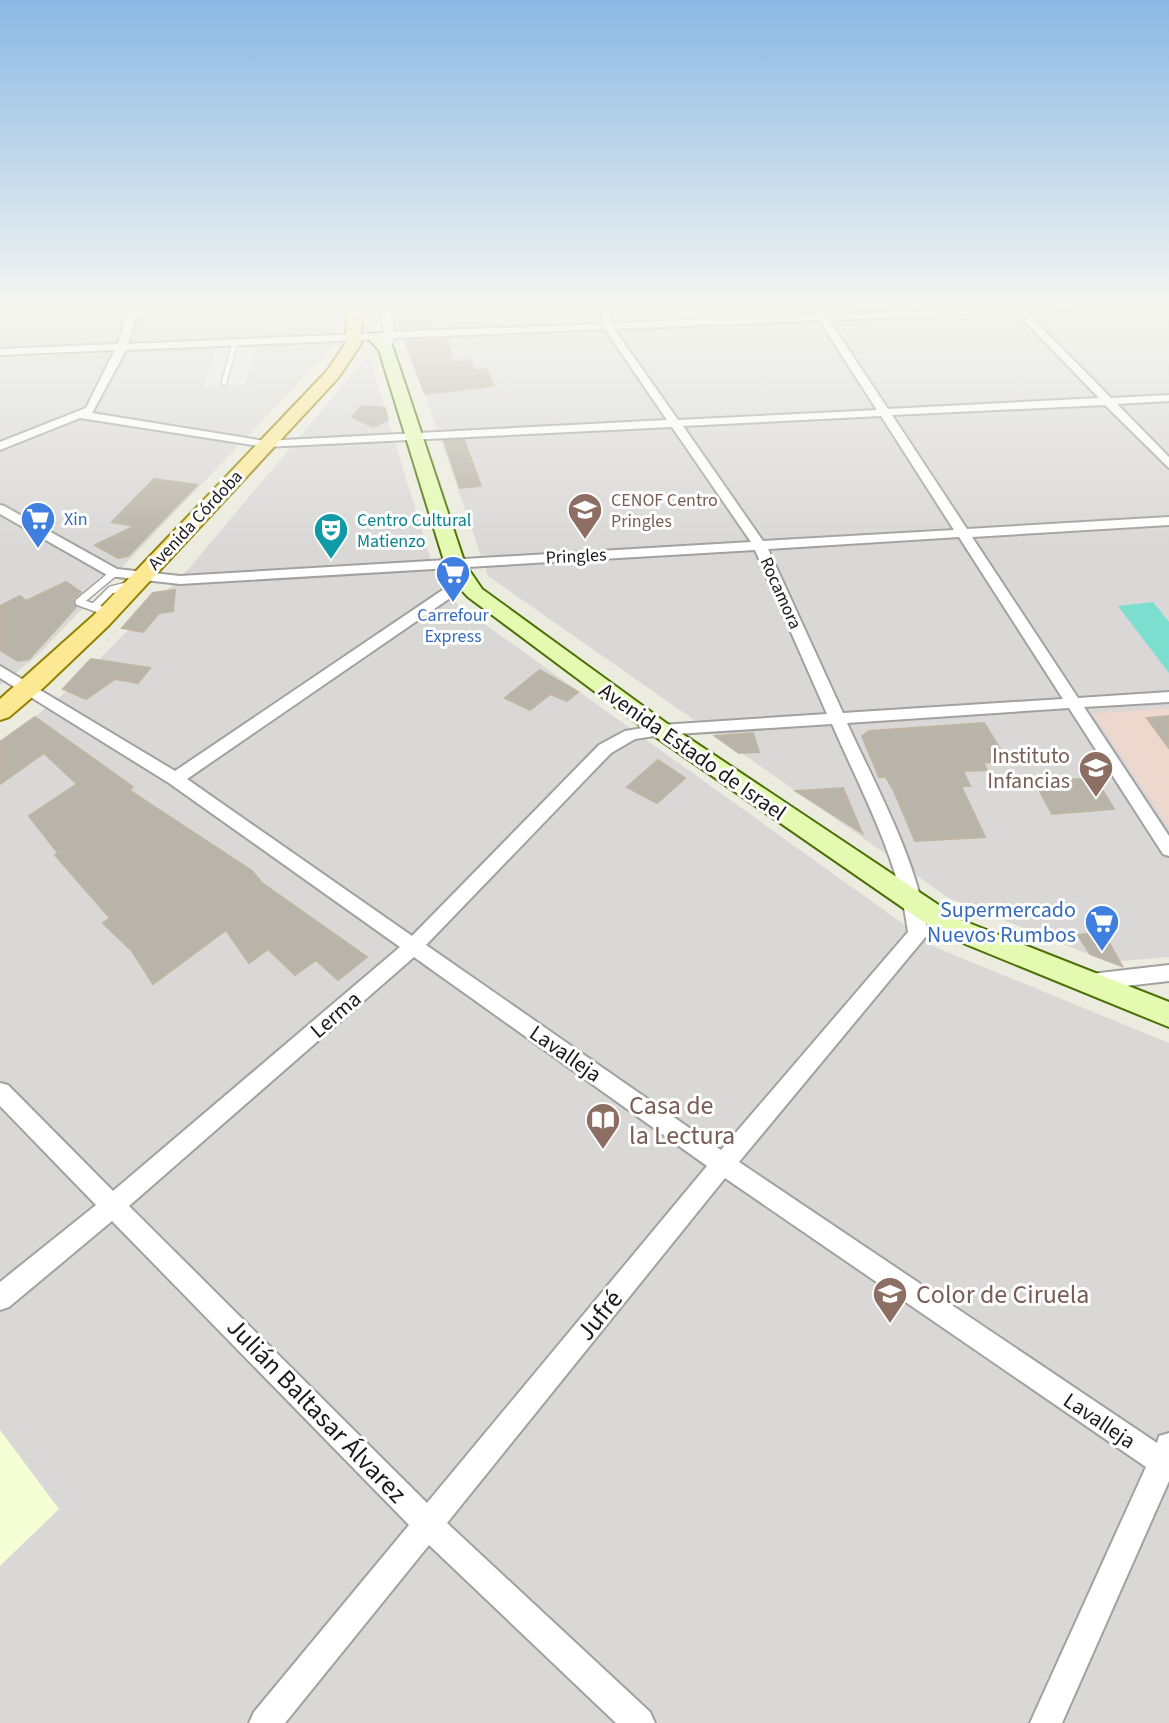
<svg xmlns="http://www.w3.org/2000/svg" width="1169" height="1723" font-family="'Source Sans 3',sans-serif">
  <rect width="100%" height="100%" fill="#ecebdf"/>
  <!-- residential -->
  <g fill="#d9d8d7">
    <polygon points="0,307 338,307 342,333 0,348"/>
    <polygon points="395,307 1169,307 1169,957 1108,962 949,898 488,576"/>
    <polygon points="338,342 36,657 0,685 0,358"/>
    <polygon points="364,360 370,360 436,577 458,605 937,948 1169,1043 1169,1723 0,1723 0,745 72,687 192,565"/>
  </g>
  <!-- commercial -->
  <polygon fill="#eed7cd" points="1169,708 1169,827 1093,714"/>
  <!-- education -->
  <polygon fill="#f5ffd6" points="0,1430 59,1509 0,1566"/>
  <!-- pitch -->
  <polygon fill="#7bdecf" points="1153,602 1169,622 1169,673 1118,606"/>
  <!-- parking -->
  <polygon fill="#e6e6e6" points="256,346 245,385 204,387 216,348"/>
  <!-- building -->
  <g fill="#b9b4a9" stroke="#beb5a2" stroke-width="2">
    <polygon points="430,317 431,328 401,329 398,318"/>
    <polygon points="448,339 452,362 469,360 474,370 486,369 494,386 425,394 405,341"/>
    <polygon points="362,406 385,408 388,420 373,427 352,417"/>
    <polygon points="464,440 481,486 460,488 444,441"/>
    <polygon points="154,479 197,485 128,556 118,558 95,545 135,526 112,522"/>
    <polygon points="66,582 81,592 73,599 76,607 29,659 18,661 0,650 0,606 20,596 26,601"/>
    <polygon points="175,590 173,611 159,613 143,632 122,628 153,593"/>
    <polygon points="91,659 150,668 138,683 115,679 86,699 63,689"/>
    <polygon points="540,670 578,692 567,701 550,694 530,710 505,698"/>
    <polygon points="1169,716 1169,748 1147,718"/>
    <polygon points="35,717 133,787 129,790 252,871 262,883 367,957 338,980 316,960 295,975 268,949 249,963 226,930 153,984 132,951 103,923 110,918 55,855 58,853 29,816 77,784 44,753 0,784 0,742"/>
    <polygon points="984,723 1007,760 983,763 987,770 963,771 970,786 961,786 985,837 915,841 894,791 886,777 879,777 862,736 869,731"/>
    <polygon points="753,733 759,752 739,753 715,736"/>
    <polygon points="658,760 685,778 657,803 627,787"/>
    <polygon points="1095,778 1114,809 1052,814 1035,782"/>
    <polygon points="843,788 862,833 796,791"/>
    <polygon points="1103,932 1122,966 1090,954 1078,935"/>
  </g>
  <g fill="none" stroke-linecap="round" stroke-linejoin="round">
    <defs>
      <polyline id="lane-far1" points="224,383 235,342"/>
      <g id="lane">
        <polyline points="94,607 111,590 131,585"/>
        <polyline points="107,612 79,602 114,573"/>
      </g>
      <g id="street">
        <path d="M129,307H139L128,344L384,333L380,307H390L394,332L603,324L600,307H610L612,323L816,315L812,309L815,307H820L825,314L1072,307L1067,310L1026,312L1111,398L1169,395V401L1117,404L1169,457V468L1105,405L892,415L967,529L1169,517V525L972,537L1078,698L1169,692V702L1084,707L1169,836V856L1163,854L1069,708L847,723C878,791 917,859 928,934L739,1162L1157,1443L1159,1436L1169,1433V1481L1062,1723H1030L1146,1467L725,1178L447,1523L650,1712L655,1723H616L429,1545L285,1723H249L254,1712L409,1525L112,1221L9,1307L0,1310V1282L96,1205L0,1106V1083L8,1085L113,1191L400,947L169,783L0,678V666L175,771L459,579H469V585L187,779L412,936L599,745L625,731L661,725L827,714L755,550L180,584L109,576L0,514V505L4,506L117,569L180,576L751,542L672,427L265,447L80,418L0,450V442L86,408L115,350L0,355V349L118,344ZM1016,312L1099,398L888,409L829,320ZM819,320L877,410L678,420L614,329ZM605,329L667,420L265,441L92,413L126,350L384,339L381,347L386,350L390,349L394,338ZM881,416L954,530L763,541L683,426ZM959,537L1063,699L843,713L768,549ZM832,724C861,791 899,859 908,932L721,1150L426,945L611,753L635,739L661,735ZM414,957L707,1166L427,1503L129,1206Z"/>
        <polygon points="1169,965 1169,981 1091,990 1084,988 1081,982 1084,976 1091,974"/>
      </g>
      <polygon id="secondary" points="369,334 379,334 393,348 465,564 482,589 669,725 961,920 1169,1002 1169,1027 941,934 653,735 468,597 454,582 445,564 379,350 367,337"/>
      <polygon id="primary" points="348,307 362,307 361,344 338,378 109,625 43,688 9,717 0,720 0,699 94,615 327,371 345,344"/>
    </defs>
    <!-- lane-far1 casing -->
    <use href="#lane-far1" stroke="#a1a1a1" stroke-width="7"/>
    <!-- lane casing -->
    <use href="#lane" stroke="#a1a1a1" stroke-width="10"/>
    <!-- street casing -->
    <use href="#street" stroke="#a1a1a1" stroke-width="4"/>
    <!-- secondary casing -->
    <use href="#secondary" stroke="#4a7003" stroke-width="4"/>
    <!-- primary casing -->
    <use href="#primary" stroke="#918300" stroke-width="4"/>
    <!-- lane-far1 -->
    <use href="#lane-far1" stroke="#fff" stroke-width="5"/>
    <!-- lane -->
    <use href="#lane" stroke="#fff" stroke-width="7"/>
    <!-- street -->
    <use href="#street" fill="#fff" fill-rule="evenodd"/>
    <!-- secondary -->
    <use href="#secondary" fill="#e4fab0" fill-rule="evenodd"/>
    <!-- primary -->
    <use href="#primary" fill="#fde894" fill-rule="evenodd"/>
  </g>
  <!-- sky -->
  <linearGradient id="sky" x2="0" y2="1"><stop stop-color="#8ab8e3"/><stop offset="0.56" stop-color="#f6f6f1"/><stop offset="1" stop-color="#f6f6f1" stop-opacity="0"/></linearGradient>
  <rect width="1169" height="548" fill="url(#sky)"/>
  <!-- icons -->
  <defs>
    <symbol id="school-pin" viewBox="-11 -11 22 30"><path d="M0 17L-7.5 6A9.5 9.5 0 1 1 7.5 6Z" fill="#8d6e63" stroke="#fff"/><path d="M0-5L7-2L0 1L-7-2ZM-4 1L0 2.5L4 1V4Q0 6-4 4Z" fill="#fff"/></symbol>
    <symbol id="supermarket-pin" viewBox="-11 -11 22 30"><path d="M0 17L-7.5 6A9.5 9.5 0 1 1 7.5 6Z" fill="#3f7fe0" stroke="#fff"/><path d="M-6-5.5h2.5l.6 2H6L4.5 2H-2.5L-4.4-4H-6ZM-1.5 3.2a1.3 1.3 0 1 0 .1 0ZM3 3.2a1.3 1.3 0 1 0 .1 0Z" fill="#fff"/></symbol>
    <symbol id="theatre-pin" viewBox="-11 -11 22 30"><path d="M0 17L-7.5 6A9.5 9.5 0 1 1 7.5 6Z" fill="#0f9aa8" stroke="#fff"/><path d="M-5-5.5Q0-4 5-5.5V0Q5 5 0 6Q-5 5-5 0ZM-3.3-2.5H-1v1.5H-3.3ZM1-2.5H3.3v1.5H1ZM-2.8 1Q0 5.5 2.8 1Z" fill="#fff"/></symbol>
    <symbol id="library-pin" viewBox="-11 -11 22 30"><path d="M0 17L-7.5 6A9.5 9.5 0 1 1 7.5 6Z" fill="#8d6e63" stroke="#fff"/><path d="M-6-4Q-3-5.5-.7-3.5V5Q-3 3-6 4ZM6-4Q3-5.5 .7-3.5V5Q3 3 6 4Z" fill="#fff"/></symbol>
  </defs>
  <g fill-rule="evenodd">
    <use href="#school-pin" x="565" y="490" width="40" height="54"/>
    <use href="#supermarket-pin" x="18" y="499" width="40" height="54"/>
    <use href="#theatre-pin" x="311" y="510" width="40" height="54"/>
    <use href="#supermarket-pin" x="433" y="553" width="40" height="54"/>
    <use href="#school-pin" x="1076" y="748" width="40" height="54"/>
    <use href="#supermarket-pin" x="1082" y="902" width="40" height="54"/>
    <use href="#library-pin" x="583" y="1100" width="40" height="54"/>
    <use href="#school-pin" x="870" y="1274" width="40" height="54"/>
  </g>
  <g text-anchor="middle" stroke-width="6" stroke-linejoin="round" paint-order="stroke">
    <!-- far-education labels -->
    <g font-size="18" fill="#785e54" stroke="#fff" text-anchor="start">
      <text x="611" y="506">CENOF Centro<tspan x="611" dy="21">Pringles</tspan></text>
    </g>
    <!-- far-shop labels -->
    <g font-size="18" fill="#366cbe" stroke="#fff" text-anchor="start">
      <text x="64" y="525">Xin</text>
      <text x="453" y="621" text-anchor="middle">Carrefour<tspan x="453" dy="21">Express</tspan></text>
    </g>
    <!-- far-street labels -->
    <g font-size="18" fill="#1a1a1a" stroke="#fff">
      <text transform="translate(195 520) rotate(-47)" y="6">Avenida Córdoba</text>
      <text transform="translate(576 556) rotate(-3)" y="6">Pringles</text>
      <text transform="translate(781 593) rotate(66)" y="6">Rocamora</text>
    </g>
    <!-- far-culture labels -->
    <g font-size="18" fill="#0d838f" stroke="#fff" text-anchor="start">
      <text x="357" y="526">Centro Cultural<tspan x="357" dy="21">Matienzo</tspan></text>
    </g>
    <!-- street labels -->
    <g font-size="22" fill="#1a1a1a" stroke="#fff">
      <text transform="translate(693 751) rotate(35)" y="8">Avenida Estado de Israel</text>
      <text transform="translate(335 1014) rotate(-41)" y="8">Lerma</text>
      <text transform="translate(566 1053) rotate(35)" y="8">Lavalleja</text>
      <text transform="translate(1100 1420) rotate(34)" y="8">Lavalleja</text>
    </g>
    <!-- education labels -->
    <g font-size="22" fill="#785e54" stroke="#fff" text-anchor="end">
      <text x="1070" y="763">Instituto<tspan x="1070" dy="25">Infancias</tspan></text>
    </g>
    <!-- shop labels -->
    <g font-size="22" fill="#366cbe" stroke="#fff" text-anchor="end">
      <text x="1076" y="917">Supermercado<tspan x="1076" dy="25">Nuevos Rumbos</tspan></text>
    </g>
    <!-- near-education labels -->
    <g font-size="26" fill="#785e54" stroke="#fff" text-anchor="start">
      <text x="629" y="1114">Casa de<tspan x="629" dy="30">la Lectura</tspan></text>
      <text x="916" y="1303">Color de Ciruela</text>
    </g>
    <!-- near-street labels -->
    <g font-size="26" fill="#1a1a1a" stroke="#fff">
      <text transform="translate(599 1315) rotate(-51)" y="9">Jufré</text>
      <text transform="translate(317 1410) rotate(46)" y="9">Julián Baltasar Álvarez</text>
    </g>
  </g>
</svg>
